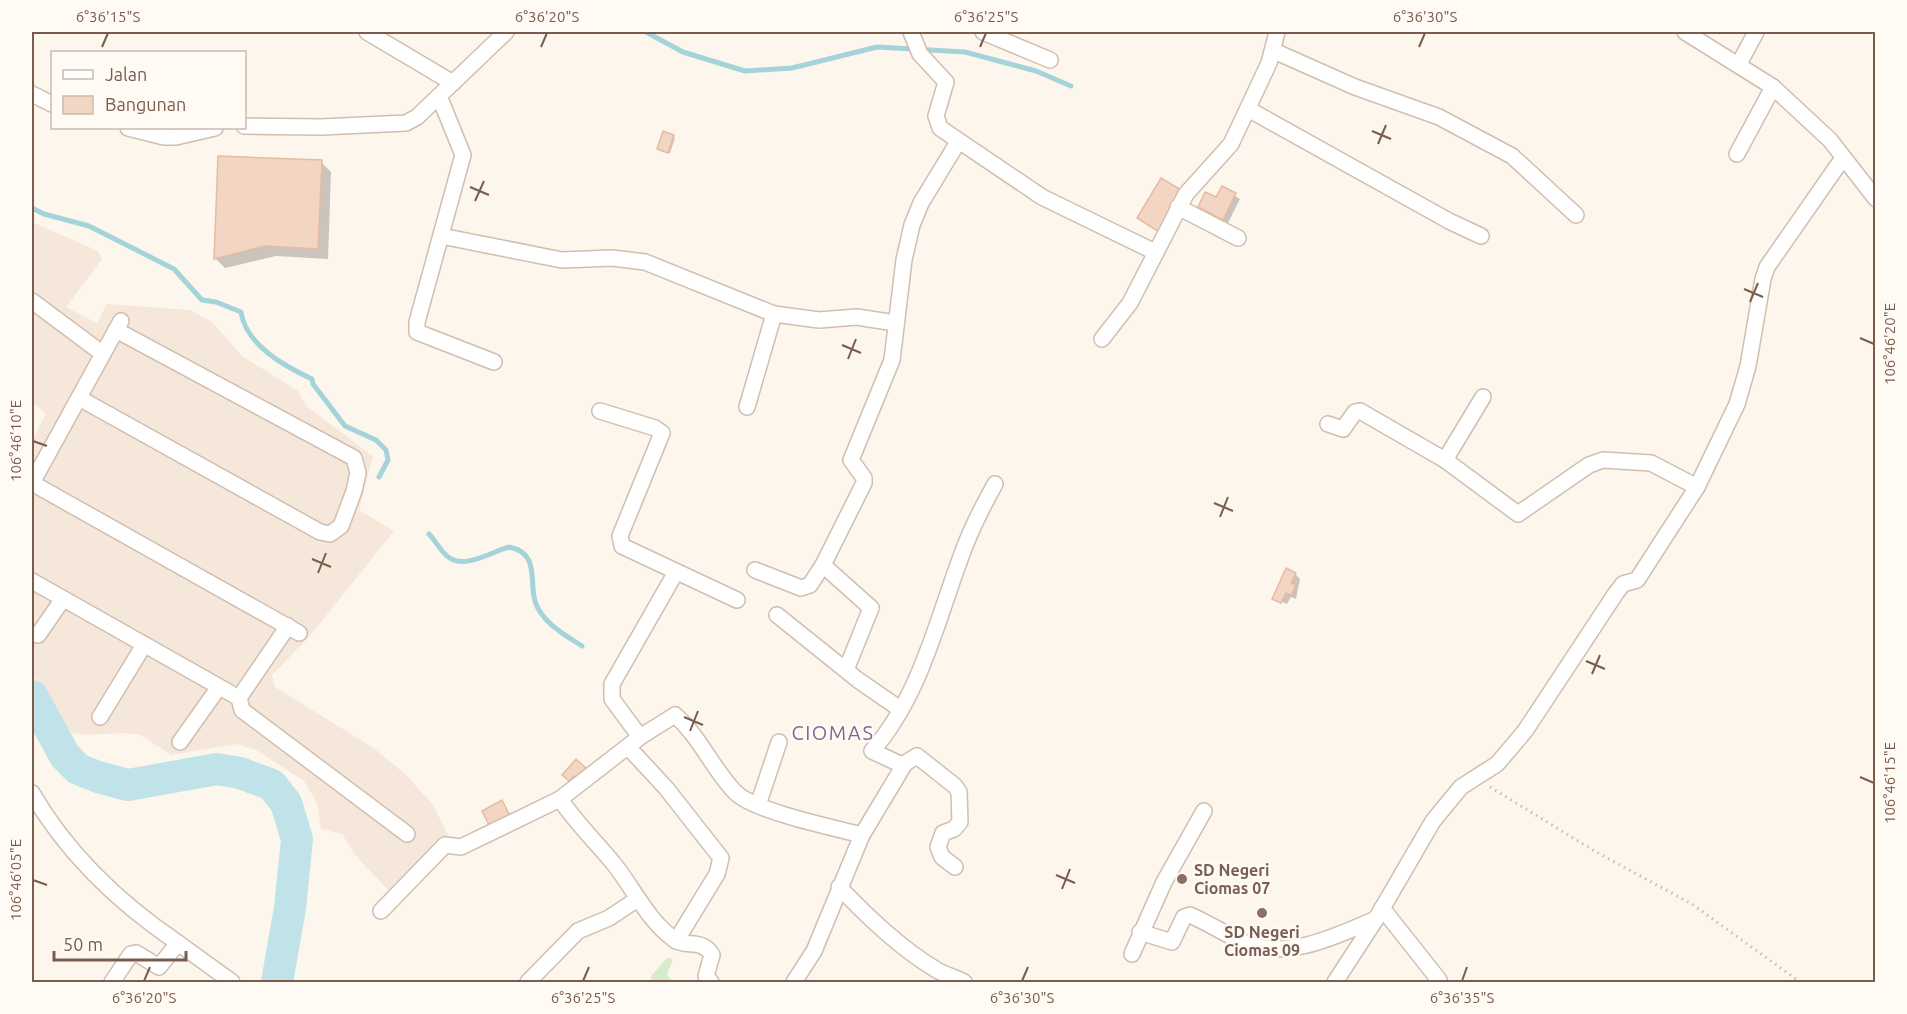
<svg xmlns="http://www.w3.org/2000/svg" width="1907" height="1014" font-family="Ubuntu,sans-serif">
  <rect width="100%" height="100%" fill="#fdf6ec"/>
  <!-- residential -->
  <polygon fill="#f5e8da" points="32,222 98,251 102,259 66,307 97,323 107,304 190,310 212,322 242,356 298,391 306,406 373,456 359,510 394,531 308,638 272,675 275,687 375,749 405,774 433,805 449,837 391,893 356,856 342,834 321,829 317,803 304,781 256,750 236,744 171,755 141,735 123,733 85,735 57,730 43,690 32,674 32,440 46,414 32,402"/>
  <!-- green -->
  <polygon fill="#d8ecc9" points="667,958 673,959 667,975 673,982 650,982 652,975"/>
  <!-- shadow -->
  <g fill="#0003">
    <polygon points="673,136 675,138 670,153 661,151 659,149"/>
    <polygon points="321,162 331,172 328,259 276,256 225,268 216,259"/>
    <polygon points="1222,188 1240,199 1228,223 1200,207 1217,199"/>
    <polygon points="1295,574 1300,579 1296,599 1291,597 1287,604 1278,600 1278,602 1274,599"/>
  </g>
  <g fill="none" stroke-linecap="round" stroke-linejoin="round">
    <!-- stream -->
    <g stroke="#a5d3da" stroke-width="5">
      <polyline points="646,32 683,52 745,71 792,68 877,47 965,52 1036,71 1071,86"/>
      <path d="M32,208L44,214L89,226L174,269L202,300L216,302L241,312C246,345 284,366 312,379L313,384L345,426L376,440L386,450L388,460L379,477"/>
      <path d="M429,534C435,540 440,550 447,556C463,571 493,551 509,547C540,553 529,581 535,601C541,622 565,635 582,646"/>
    </g>
    <!-- river -->
    <polyline stroke="#bfe3e8" stroke-width="32" points="32,696 65,756 78,769 98,777 128,785 217,769 240,773 272,785 286,803 297,839 290,908 277,982"/>
  </g>
  <!-- building -->
  <g fill="#f3d5c3" stroke="#e6bba3" stroke-width="1.5">
    <polygon points="663,131 674,135 668,153 657,149"/>
    <polygon points="218,156 322,160 318,249 265,246 214,259"/>
    <polygon points="1161,178 1183,191 1159,232 1137,218"/>
    <polygon points="1222,186 1236,193 1223,220 1198,207 1205,192 1216,197"/>
    <polygon points="1286,568 1296,573 1291,583 1296,585 1291,595 1286,593 1281,603 1272,599"/>
    <polygon points="576,759 586,768 577,778 574,776 569,781 562,775"/>
    <polygon points="502,800 510,816 490,827 482,811"/>
  </g>
  <g fill="none" stroke-linecap="round" stroke-linejoin="round">
    <defs>
      <g id="street">
        <polyline points="367,32 453,83"/>
        <polyline points="911,32 920,54 946,82 936,116 940,128 1042,197 1155,252"/>
        <polyline points="983,32 1050,60"/>
        <polyline points="1685,32 1773,87 1830,140 1876,199"/>
        <polyline points="1274,51 1355,87 1439,117 1512,156 1576,215"/>
        <polyline points="1739,64 1756,32"/>
        <polyline points="32,94 52,104"/>
        <polyline points="439,96 463,155 417,322 417,332 494,362"/>
        <polyline points="1248,109 1449,221 1481,236"/>
        <polyline points="244,126 321,127 406,123 417,117 506,32"/>
        <polyline points="128,128 164,137 176,137 215,128"/>
        <polyline points="1737,154 1773,87"/>
        <polyline points="1178,207 1238,238"/>
        <polyline points="441,236 562,260 612,258 645,262 774,314 819,320 857,317 895,323"/>
        <polyline points="32,301 103,354"/>
        <polyline points="1102,339 1130,303 1186,194 1231,144 1269,63 1277,32"/>
        <polyline points="79,398 320,532 330,534 341,526 354,491 358,473 354,458 116,330"/>
        <polyline points="747,407 774,314"/>
        <polyline points="600,411 655,428 662,433 620,536 622,546 737,600"/>
        <polyline points="1328,424 1343,429 1355,412 1360,411 1445,460 1518,514 1589,465 1603,460 1651,463 1697,487"/>
        <polyline points="1445,460 1483,397"/>
        <polyline points="32,483 299,633"/>
        <polyline points="32,483 121,321"/>
        <polyline points="823,565 871,608 846,670"/>
        <polyline points="755,570 801,588 810,585 823,565 864,483 864,478 851,460 892,360 904,260 912,225 921,203 958,142"/>
        <polyline points="32,581 239,698 242,710 407,834"/>
        <polyline points="777,615 858,680 900,709"/>
        <polyline points="38,635 63,599"/>
        <polyline points="239,698 288,626"/>
        <polyline points="100,717 144,645"/>
        <polyline points="640,737 612,699 612,684 676,572"/>
        <polyline points="180,742 219,687"/>
        <polyline points="628,747 666,788 721,858 717,874 676,941"/>
        <path d="M32,793C68,855 119,903 178,943"/>
        <polyline points="758,805 779,742"/>
        <path d="M955,867L942,857L938,847L943,833L954,829L960,822L959,792L955,786L917,756L902,765L872,751C922,694 938,615 965,546C973,525 984,504 995,484"/>
        <path d="M839,887C868,917 899,947 935,969C944,975 955,977 964,982"/>
        <polyline points="1382,908 1439,980"/>
        <polyline points="381,911 445,845 461,847 560,799"/>
        <path d="M1140,932L1172,942L1184,917L1190,915C1208,923 1225,934 1243,942C1287,961 1336,936 1376,919"/>
        <polyline points="1132,954 1164,882 1204,811"/>
        <polyline points="112,982 131,954 136,953 159,967 178,943 232,982"/>
        <polyline points="528,982 578,931 609,918 636,900"/>
        <path d="M711,982L706,976L712,955C702,938 687,948 675,940C648,921 634,889 614,864C596,842 576,823 560,799L640,737L675,715C700,737 712,768 735,792C753,811 834,828 862,835L904,765"/>
        <polyline points="794,982 814,951 862,835"/>
        <polyline points="1335,982 1376,919 1433,821 1461,787 1497,764 1525,731 1616,593 1623,584 1637,580 1697,487 1737,404 1748,366 1763,279 1767,267 1843,158"/>
      </g>
    </defs>
    <!-- street casing -->
    <use href="#street" stroke="#d1beb0" stroke-width="18"/>
    <!-- path -->
    <polyline stroke="#d9b8a5" stroke-width="3" stroke-dasharray="1.5 4.5" stroke-linecap="butt" points="1490,787 1596,852 1692,904 1800,982"/>
    <!-- street -->
    <use href="#street" stroke="#fff" stroke-width="15"/>
  </g>
  <!-- ticks -->
  <path fill="none" stroke="#7a5c4d" stroke-width="2" d="M102,47L108,33M541,47L547,33M980,47L986,33M1419,47L1425,33M1372,131L1391,139M1378,144L1386,125M470,187L489,195M475,201L484,181M1744,289L1763,297M1750,302L1758,283M1860,338L1874,344M842,345L861,353M848,359L856,339M33,441L47,446M1214,503L1233,511M1220,517L1228,497M312,559L331,567M318,573L326,553M1586,661L1605,669M1592,674L1600,655M684,717L703,725M690,731L698,711M1860,777L1874,783M1056,875L1075,883M33,880L47,885M1062,889L1070,869M144,981L150,967M583,981L589,967M1022,981L1028,967M1462,981L1467,967"/>
  <!-- markers -->
  <g fill="#8d6e63" stroke="#fffaf3" stroke-width="2">
    <circle cx="1182" cy="879" r="6"/>
    <circle cx="1262" cy="913" r="6"/>
  </g>
  <g text-anchor="middle" stroke-width="5" stroke-linejoin="round" paint-order="stroke">
    <!-- education labels -->
    <g font-size="16" font-weight="bold" fill="#785e54" stroke="#fffaf3" text-anchor="start">
      <text x="1194" y="876">SD Negeri<tspan x="1194" dy="18">Ciomas 07</tspan></text>
      <text x="1262" y="938" text-anchor="middle">SD Negeri<tspan x="1262" dy="18">Ciomas 09</tspan></text>
    </g>
    <!-- quarter labels -->
    <g font-size="20" letter-spacing="1.5" fill="#846695" stroke="#fffaf3">
      <text x="833" y="740">CIOMAS</text>
    </g>
  </g>
  <!-- border -->
  <rect width="1907" height="1014" fill="none" stroke="#fffaf3" stroke-width="66"/>
  <!-- legend -->
  <rect x="51" y="51" width="195" height="78" fill="#fffaf3" stroke="#cabbb1" stroke-width="1.5"/>
  <rect x="63" y="70" width="30" height="9" fill="#ffffff" stroke="#cabbb1" stroke-width="1.5"/>
  <text x="105" y="81" font-size="18" fill="#7a5c4d">Jalan</text>
  <rect x="63" y="96" width="30" height="18" fill="#f3d5c3" stroke="#cabbb1" stroke-width="1.5"/>
  <text x="105" y="111" font-size="18" fill="#7a5c4d">Bangunan</text>
  <!-- scale -->
  <path d="M54 951v9h132v-9" fill="none" stroke="#7a5c4d" stroke-width="3"/>
  <text x="63" y="951" font-size="18" fill="#7a5c4d" stroke="#fffaf3" stroke-width="4.5" paint-order="stroke">50 m</text>
  <rect x="33" y="33" width="1841" height="948" fill="none" stroke="#7a5c4d" stroke-width="2"/>
  <g font-size="15" text-anchor="middle" fill="#7a5c4d">
    <text x="108" y="22">6°36'15"S</text>
    <text x="547" y="22">6°36'20"S</text>
    <text x="986" y="22">6°36'25"S</text>
    <text x="1425" y="22">6°36'30"S</text>
    <text transform="translate(1890 344) rotate(-90)" y="5">106°46'20"E</text>
    <text transform="translate(16 441) rotate(-90)" y="5">106°46'10"E</text>
    <text transform="translate(1890 783) rotate(-90)" y="5">106°46'15"E</text>
    <text transform="translate(16 880) rotate(-90)" y="5">106°46'05"E</text>
    <text x="144" y="1003">6°36'20"S</text>
    <text x="583" y="1003">6°36'25"S</text>
    <text x="1022" y="1003">6°36'30"S</text>
    <text x="1462" y="1003">6°36'35"S</text>
  </g>
</svg>
